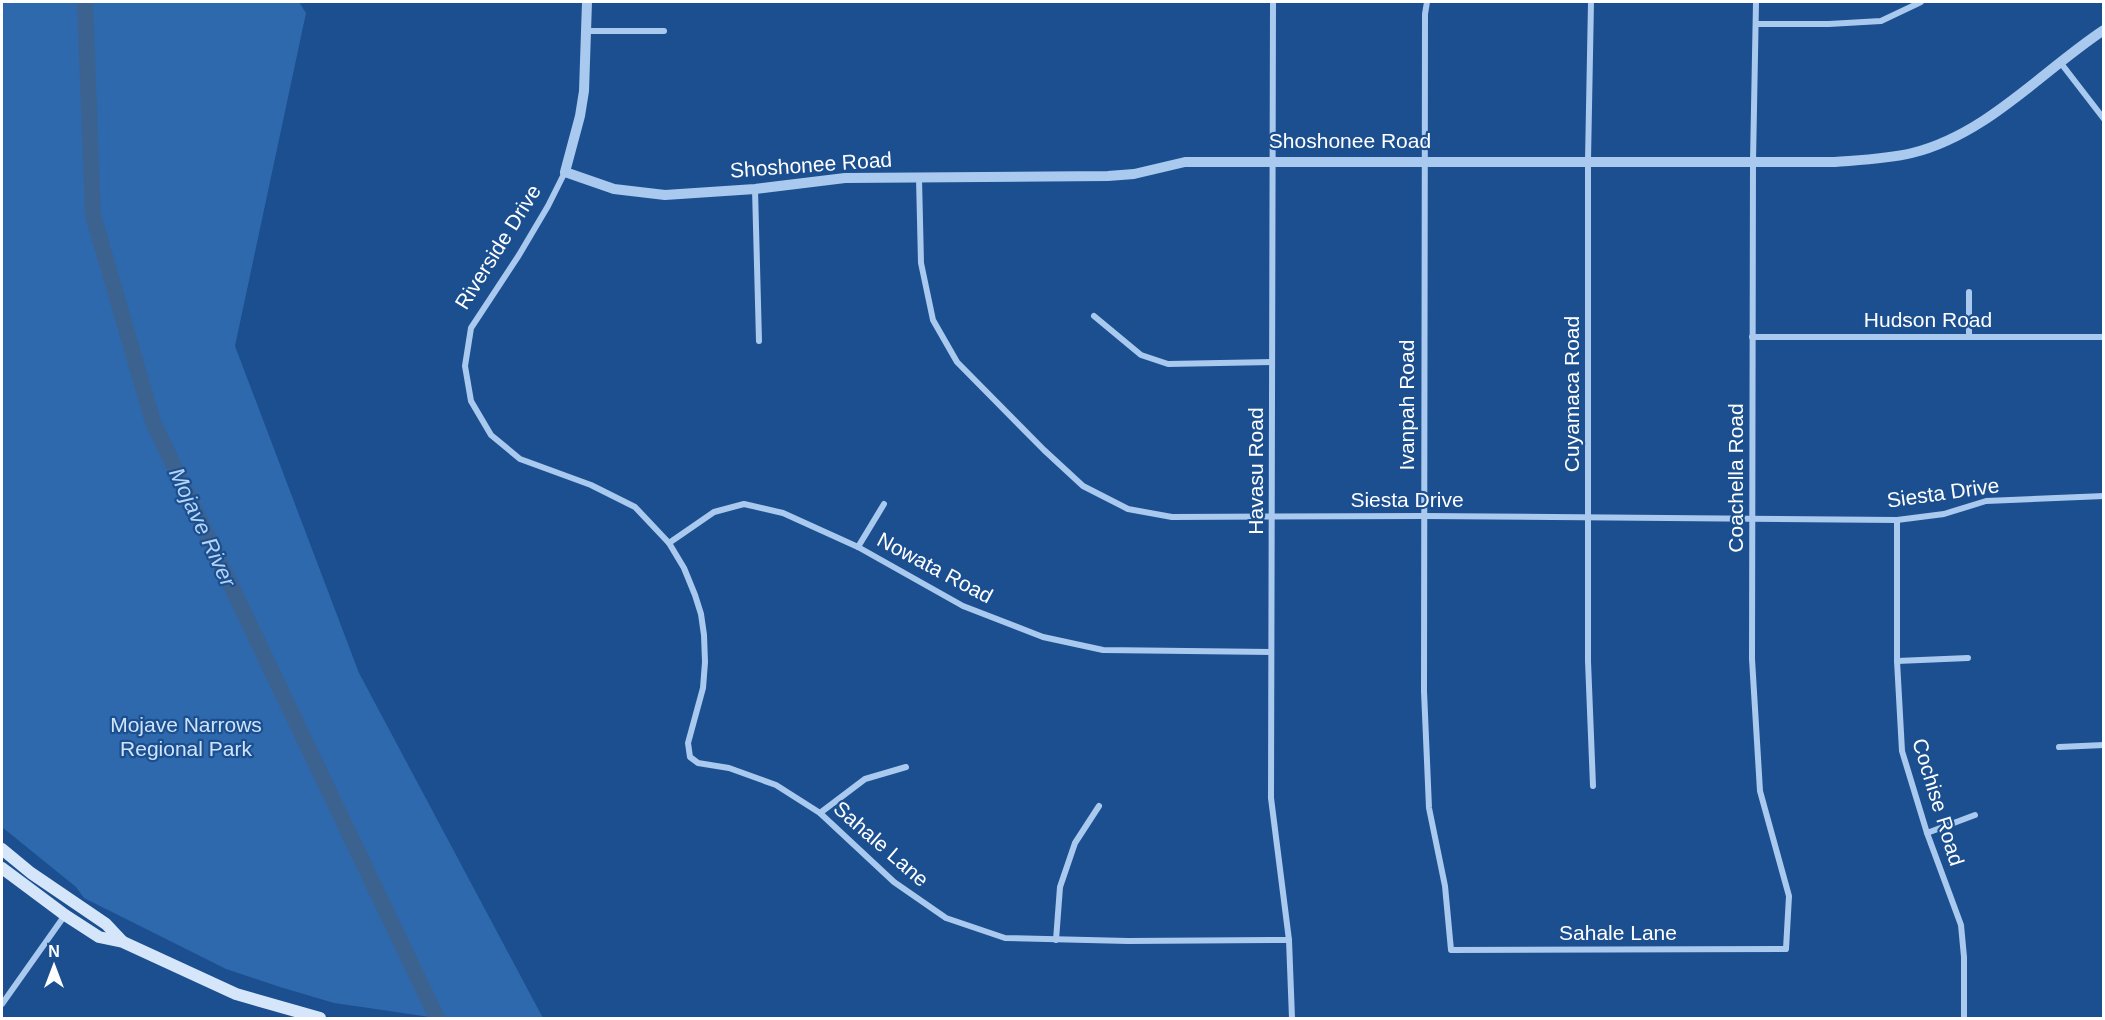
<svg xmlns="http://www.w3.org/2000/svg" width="2105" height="1020" font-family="Helvetica,sans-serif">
  <rect width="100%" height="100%" fill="#1b4f8f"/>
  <!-- green -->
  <polygon fill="#2e69ad" points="2,2 299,2 306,13 235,346 359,673 543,1018 437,1018 334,1003 280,987 226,969 84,898 76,887 2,827"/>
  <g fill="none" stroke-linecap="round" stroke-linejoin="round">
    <!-- river -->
    <polyline stroke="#3c6290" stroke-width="16" points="85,2 93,215 153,422 437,1018"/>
    <!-- minor -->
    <g stroke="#a9c9ee" stroke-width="6">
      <polyline points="1273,2 1271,798 1289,940 1292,1018"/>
      <polyline points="1427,2 1425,14 1424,691 1429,808 1445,886 1451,950 1786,949 1789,896 1760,791 1752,659 1753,161 1756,2"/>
      <polyline points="1591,2 1588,160 1588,661 1593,786"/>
      <polyline points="1756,24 1829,24 1881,21 1921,2"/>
      <polyline points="587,31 664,31"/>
      <polyline points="2060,62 2104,119"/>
      <polyline points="565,172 548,206 519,255 471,328 465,366 471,401 491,435 520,459 591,485 635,507 669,543 684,568 695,595 701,614 704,635 705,662 703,688 688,743 690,757 698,763 729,768 776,785 820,813 894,882 946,918 1005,938 1128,941 1289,940"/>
      <polyline points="919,178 921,263 933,320 957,362 1044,450 1083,486 1128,509 1172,517 1424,516 1897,520 1944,514 1986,501 2104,496"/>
      <polyline points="755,189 759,341"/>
      <polyline points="1969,292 1969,337"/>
      <polyline points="1094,316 1141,355 1168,364 1272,362"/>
      <polyline points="1752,337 2104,337"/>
      <polyline points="1897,520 1897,661 1902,751 1927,833 1961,925 1964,957 1964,1018"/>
      <polyline points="669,543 714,512 744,504 783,513 858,547 963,606 1043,637 1103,650 1271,652"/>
      <polyline points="858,547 884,504"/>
      <polyline points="1897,661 1968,658"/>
      <polyline points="2059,747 2104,745"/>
      <polyline points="820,813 865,779 906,767"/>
      <polyline points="1927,833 1975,815"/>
      <polyline points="1056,940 1060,887 1075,843 1099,806"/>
      <polyline points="2,1004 65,915"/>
    </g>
    <!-- tertiary -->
    <path stroke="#a9c9ee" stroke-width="10" d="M587,2L584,91L580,116L565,172L614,189L665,195L755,189L845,178L1108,176L1134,174L1185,162H1835C1860,160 1887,159 1912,153C1986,135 2042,71 2104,30"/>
    <!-- secondary -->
    <g stroke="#d6e6fa" stroke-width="12">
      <polyline points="2,849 31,873 106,924 122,941"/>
      <polyline points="2,868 65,915 99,937 123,942 236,994 320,1018"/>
    </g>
  </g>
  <g text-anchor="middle" stroke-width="4.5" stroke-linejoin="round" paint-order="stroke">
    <!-- street labels -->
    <g font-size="21" fill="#fff" stroke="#1b4f8f">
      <text x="1350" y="148">Shoshonee Road</text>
      <text transform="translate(811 165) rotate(-4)" y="7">Shoshonee Road</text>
      <text transform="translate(498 247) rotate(-58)" y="7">Riverside Drive</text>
      <text x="1928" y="327">Hudson Road</text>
      <text transform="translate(1572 394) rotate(-90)" y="7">Cuyamaca Road</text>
      <text transform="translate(1407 405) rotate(-90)" y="7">Ivanpah Road</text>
      <text transform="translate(1256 471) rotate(-90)" y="7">Havasu Road</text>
      <text transform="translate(1736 478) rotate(-90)" y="7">Coachella Road</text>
      <text transform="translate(1943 493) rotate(-8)" y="7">Siesta Drive</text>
      <text x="1407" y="507">Siesta Drive</text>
      <text transform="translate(935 568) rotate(28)" y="7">Nowata Road</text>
      <text transform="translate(1938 802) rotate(73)" y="7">Cochise Road</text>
      <text transform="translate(881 844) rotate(41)" y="7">Sahale Lane</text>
      <text x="1618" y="940">Sahale Lane</text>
    </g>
    <!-- park labels -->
    <g font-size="21" fill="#cfe3fa" stroke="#1b4f8f">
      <text x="186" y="732">Mojave Narrows<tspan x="186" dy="24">Regional Park</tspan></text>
    </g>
    <!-- water labels -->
    <g font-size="22" font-style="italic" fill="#b5d3f5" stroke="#1b4f8f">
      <text transform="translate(203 527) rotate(65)" y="8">Mojave River</text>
    </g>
  </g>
  <!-- border -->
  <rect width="2105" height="1020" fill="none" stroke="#ffffff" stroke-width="6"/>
  <!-- north arrow -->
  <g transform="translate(54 966)" stroke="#1b4f8f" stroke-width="4.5" paint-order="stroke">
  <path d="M0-4.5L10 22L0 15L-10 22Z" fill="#ffffff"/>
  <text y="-9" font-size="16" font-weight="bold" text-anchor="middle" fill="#ffffff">N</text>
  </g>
</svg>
